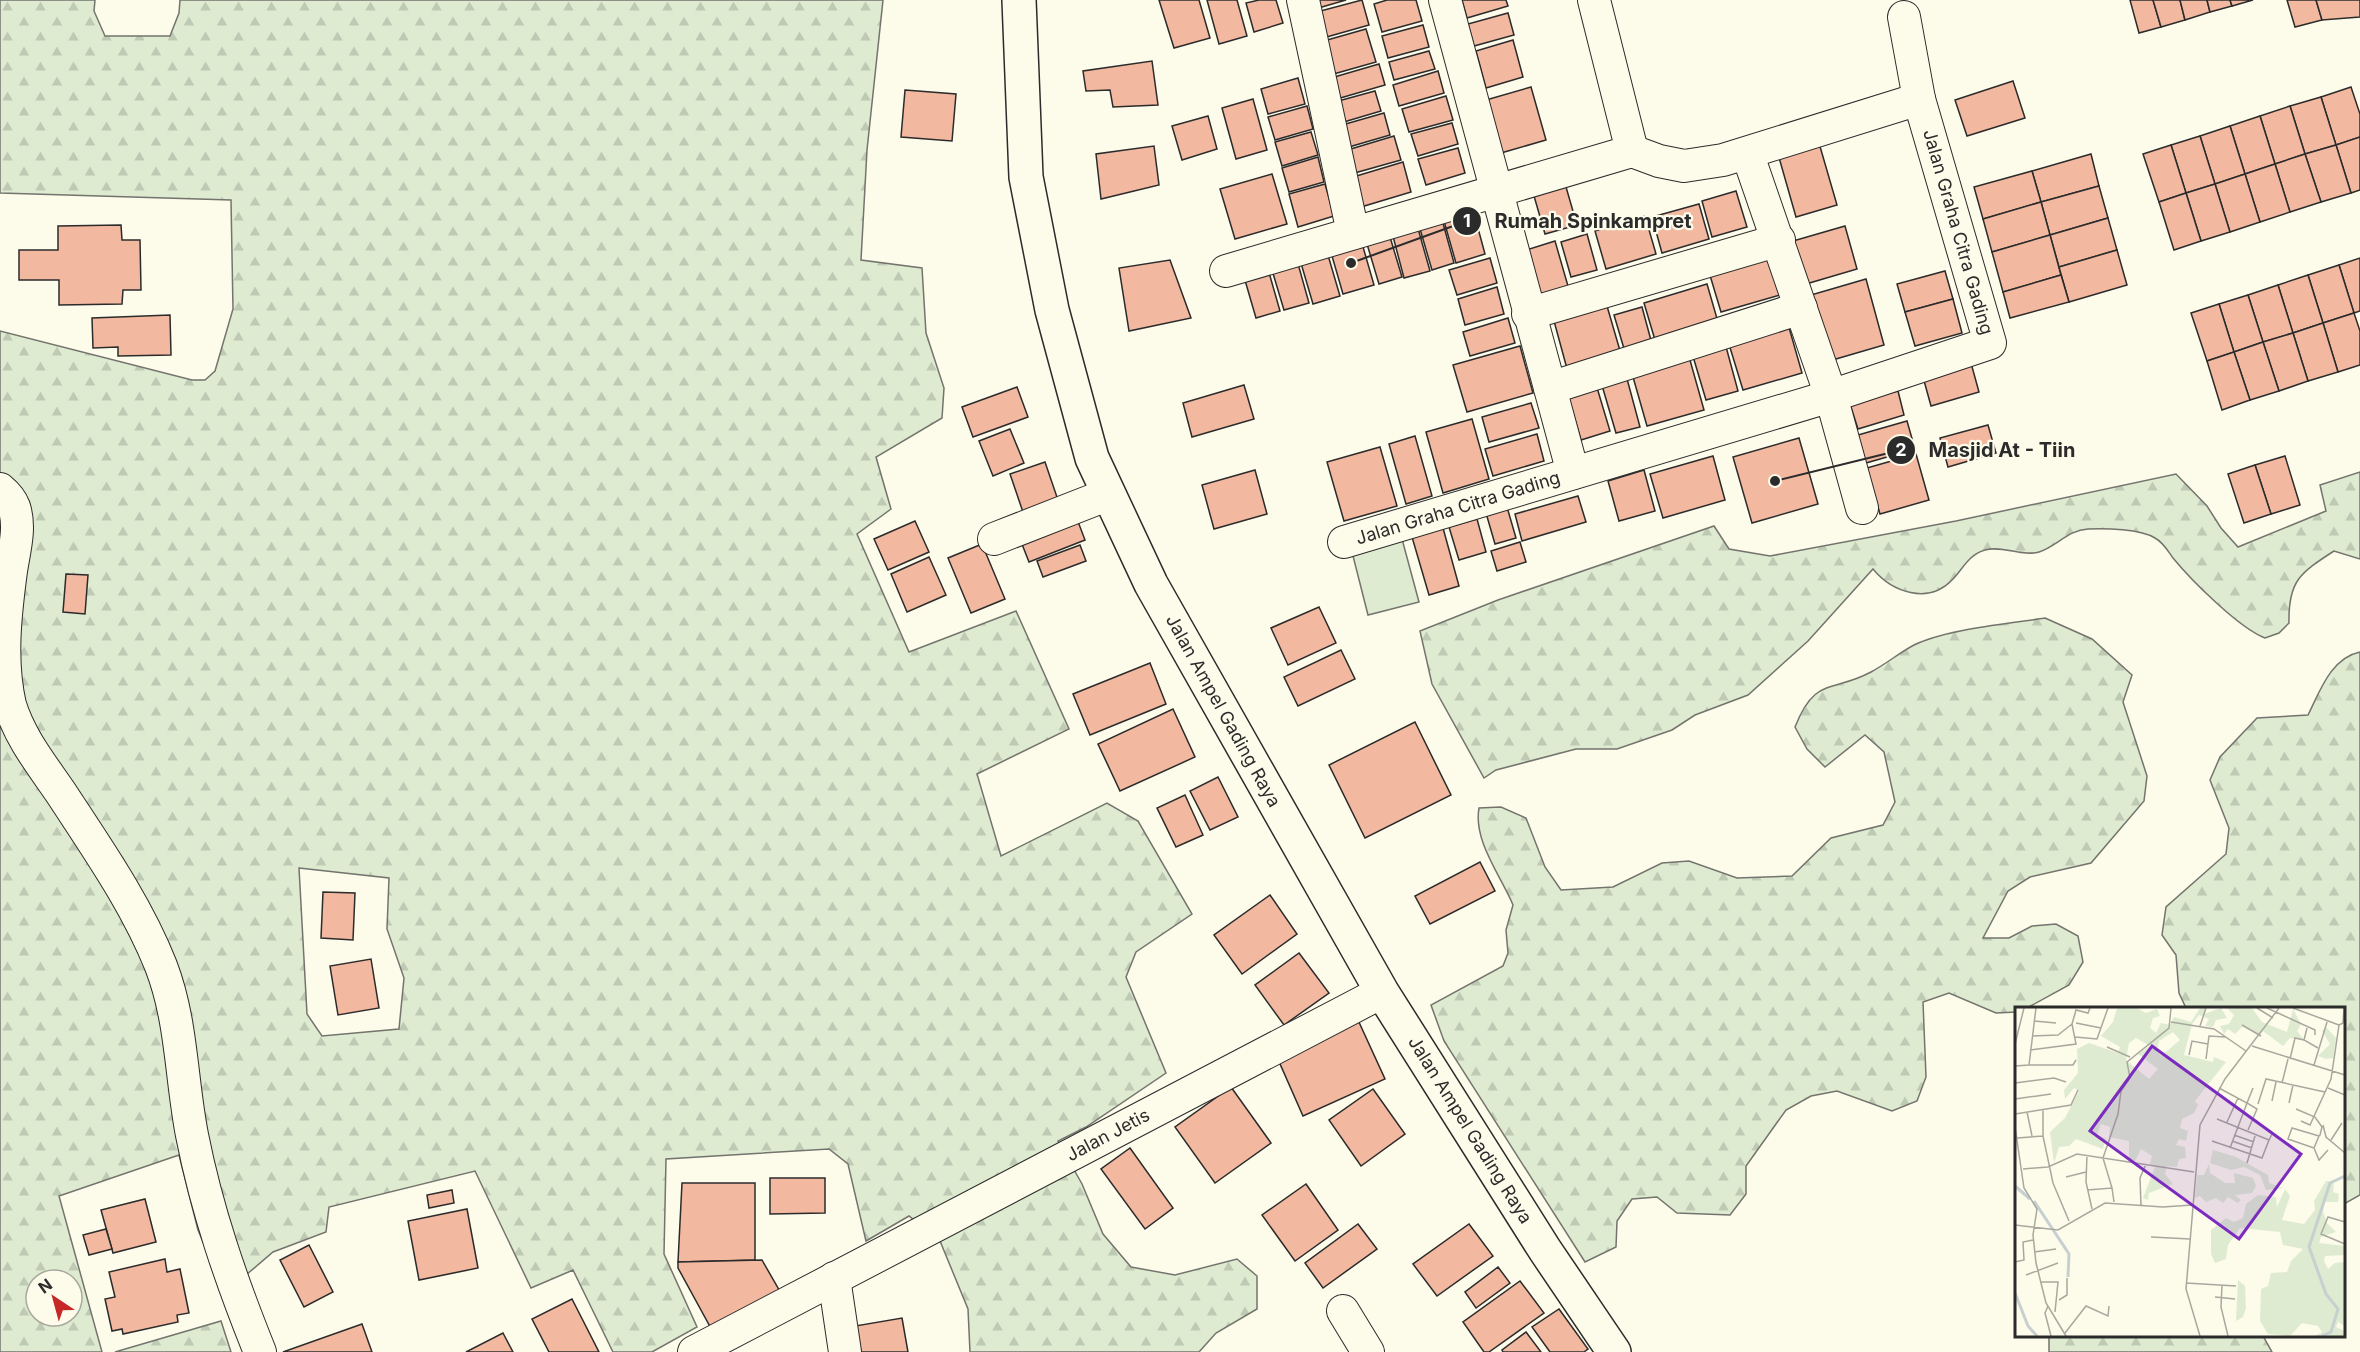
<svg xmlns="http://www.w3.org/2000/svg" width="2360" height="1352" font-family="Inter,sans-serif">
  <defs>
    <pattern id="forest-firs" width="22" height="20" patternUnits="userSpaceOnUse" patternTransform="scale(1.5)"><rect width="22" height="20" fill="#deebd1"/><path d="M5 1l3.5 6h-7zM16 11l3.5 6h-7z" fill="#bfcab4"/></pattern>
  </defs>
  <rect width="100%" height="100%" fill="#fdfbea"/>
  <!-- grass -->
  <polygon fill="#deebd1" stroke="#74746e" stroke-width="1.5" points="1402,539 1419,602 1368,615 1352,552"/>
  <!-- forest -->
  <g fill="url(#forest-firs)" stroke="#74746e" stroke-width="1.5" fill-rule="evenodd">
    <path d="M0,0H95L94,11L105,36H170L179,13L180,0H883L867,150L861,260L922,268L926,333L944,388L942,418L876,457L891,509L857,534L909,652L1016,611L1069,729L977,774L1001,856L1107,803L1138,821L1192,914L1136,952L1126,977L1166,1073L1086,1127L1058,1141L1082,1184L1103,1234L1131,1267L1175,1275L1237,1259L1257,1276V1309L1216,1333L1199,1352H970L968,1309L940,1241L909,1216L866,1241L848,1164L829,1149L666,1159L664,1254L697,1327L652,1352H613L573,1270L531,1288L475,1171L329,1207L326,1232L273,1252L246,1275L214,1268L198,1230L179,1155L59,1196L102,1352H0V331L192,380H205L215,371L233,309L231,200L0,193ZM299,868L389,878L387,929L404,978L399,1029L322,1036L307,1014ZM36,1280H72V1316H36Z"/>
    <path d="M2360,472V559L2334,551C2300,573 2288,581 2289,623L2279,633L2265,638C2239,628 2191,580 2173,558C2167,550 2164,543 2155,538C2141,529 2105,528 2088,529C2068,530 2057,546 2039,552C2023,557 2002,545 1985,550C1968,555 1963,569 1952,580C1928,605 1892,592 1873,569L1808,641L1748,695L1695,715L1672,730L1617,749H1576L1496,770L1484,778L1432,684L1420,631L1498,600L1714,526L1729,549L1770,556L1956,521L2176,474L2207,506L2221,528L2238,547L2326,511L2320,485Z"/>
    <path d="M2045,618L2092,639L2132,675L2123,702L2147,776L2144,801L2091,863L2030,877L2008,891L1983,938H2009L2032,926L2056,924L2078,936L2083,962L2069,985L2027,1008H2016V1012L1996,1013L1949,993L1923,1002L1926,1077L1917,1101L1892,1111L1837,1091L1811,1096L1786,1110L1746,1166V1194L1730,1215L1677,1213L1657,1197L1632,1199L1617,1221L1616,1247L1585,1262L1444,1041L1431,1005L1503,966L1508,953L1506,930L1513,905C1501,876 1473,841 1479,808L1501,807L1526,818L1545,867L1561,890L1613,887L1662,863L1689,861L1737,878L1792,876L1831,838L1883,825L1895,802L1884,752L1865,735L1825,767L1807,749L1795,727C1815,676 1832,693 1871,672C1886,664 1899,653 1914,645C1946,629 2008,624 2045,618Z"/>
    <path d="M2360,652V1195L2344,1204V1008H2186L2179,993L2176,955L2162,935L2166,907L2226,854L2229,828L2210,780L2220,757L2257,718L2308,715C2320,691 2331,658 2360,652Z"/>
    <polygon points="221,1321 231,1352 115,1352"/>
    <polygon points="2049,1336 2263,1336 2272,1352 2049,1352"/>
  </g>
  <!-- building -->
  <g fill="#f2b8a0" stroke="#2b2b2b" stroke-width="1.5">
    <polygon points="1159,0 1199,0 1210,38 1174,48"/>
    <polygon points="1207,0 1237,0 1247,36 1219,44"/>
    <polygon points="1259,0 1276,0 1283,23 1254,32 1246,3"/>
    <polygon points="1305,0 1346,0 1308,11"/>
    <polygon points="1362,0 1369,25 1316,40 1309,14"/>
    <polygon points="1387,0 1416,0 1422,21 1382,32 1374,4"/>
    <polygon points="1462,0 1506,0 1508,6 1467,18"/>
    <polygon points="2130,0 2153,0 2161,27 2139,33"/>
    <polygon points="2153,0 2180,0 2185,20 2161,27"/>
    <polygon points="2180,0 2207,0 2210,12 2185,20"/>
    <polygon points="2207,0 2230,0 2232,6 2210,12"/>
    <polygon points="2230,0 2253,0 2232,6"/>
    <polygon points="2287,0 2316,0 2322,20 2295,27"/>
    <polygon points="2316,0 2360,0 2360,17 2322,20"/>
    <polygon points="1508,13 1514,35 1474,46 1468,24"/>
    <polygon points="1423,25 1429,47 1388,58 1382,36"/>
    <polygon points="1366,29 1376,62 1323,77 1313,44"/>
    <polygon points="1513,40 1523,77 1486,88 1476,51"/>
    <polygon points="1429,51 1435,69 1394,80 1389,62"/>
    <polygon points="1152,61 1158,105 1113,107 1110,90 1086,91 1083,71"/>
    <polygon points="1379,64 1385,85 1330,101 1324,80"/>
    <polygon points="1438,71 1444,93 1399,106 1393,85"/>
    <polygon points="1298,78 1305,104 1268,114 1261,89"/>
    <polygon points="2013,81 2025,118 1967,136 1955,100"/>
    <polygon points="1531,87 1546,140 1501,153 1486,100"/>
    <polygon points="2351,87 2360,114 2360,137 2336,145 2321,97"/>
    <polygon points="905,90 956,94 952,141 901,137"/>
    <polygon points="1375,91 1381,111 1337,124 1331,103"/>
    <polygon points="1446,96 1453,120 1409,132 1402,109"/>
    <polygon points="2321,97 2336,145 2305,154 2290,106"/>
    <polygon points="1253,99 1267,150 1236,159 1222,108"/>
    <polygon points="1307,106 1313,129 1275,140 1268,117"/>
    <polygon points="2290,106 2305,154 2275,164 2260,116"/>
    <polygon points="1384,113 1390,135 1342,149 1335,127"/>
    <polygon points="1208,116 1217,149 1182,160 1172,126"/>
    <polygon points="2260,116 2275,164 2245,174 2230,126"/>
    <polygon points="1452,123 1458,144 1418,156 1411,134"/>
    <polygon points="2230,126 2245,174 2215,184 2200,136"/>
    <polygon points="1311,132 1318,155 1282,166 1275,142"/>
    <polygon points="1394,136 1401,160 1351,174 1344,151"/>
    <polygon points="2200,136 2215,184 2186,193 2171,145"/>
    <polygon points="2360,137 2360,190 2351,193 2336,145"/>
    <polygon points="1819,143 1837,205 1796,217 1778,154"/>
    <polygon points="2171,145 2186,193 2159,202 2143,154"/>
    <polygon points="2336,145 2351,193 2321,202 2305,154"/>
    <polygon points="1154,146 1159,185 1101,199 1096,154"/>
    <polygon points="1458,148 1465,173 1426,185 1418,159"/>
    <polygon points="2091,154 2099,186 2041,202 2032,171"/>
    <polygon points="2305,154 2321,202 2290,212 2275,164"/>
    <polygon points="1318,157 1324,182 1289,192 1282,168"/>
    <polygon points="1403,162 1411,192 1361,207 1353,177"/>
    <polygon points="2275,164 2290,212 2260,222 2245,174"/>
    <polygon points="2032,171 2041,202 1983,219 1974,187"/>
    <polygon points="1272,174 1287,224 1235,239 1220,189"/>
    <polygon points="2245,174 2260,222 2230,232 2215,184"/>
    <polygon points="1564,180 1577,225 1545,234 1532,189"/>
    <polygon points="1325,184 1334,216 1298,227 1289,194"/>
    <polygon points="2215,184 2230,232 2201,241 2186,193"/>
    <polygon points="2099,186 2108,218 2050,235 2041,202"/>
    <polygon points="1736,191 1747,227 1712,237 1702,201"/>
    <polygon points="2186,193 2201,241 2174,250 2159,202"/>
    <polygon points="2041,202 2050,235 1992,252 1983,219"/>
    <polygon points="1699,204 1709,239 1662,253 1652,217"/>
    <polygon points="1472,206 1485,254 1456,263 1442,214"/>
    <polygon points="1441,216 1454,263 1432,270 1418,222"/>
    <polygon points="1645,216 1656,254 1606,269 1595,231"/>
    <polygon points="1415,218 1430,271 1404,278 1390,225"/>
    <polygon points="2108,218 2117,250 2059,267 2050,235"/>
    <polygon points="121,225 122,240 140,240 141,290 123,290 122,304 59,305 59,280 19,280 19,250 58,250 58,226"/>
    <polygon points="1845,226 1857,269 1806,284 1793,241"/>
    <polygon points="1387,227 1402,277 1379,284 1364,234"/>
    <polygon points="1359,233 1374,285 1343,294 1328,242"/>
    <polygon points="1587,234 1597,270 1571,277 1561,242"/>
    <polygon points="2050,235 2061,275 2003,292 1992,252"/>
    <polygon points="1555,241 1570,293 1538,302 1523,251"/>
    <polygon points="1325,245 1340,296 1313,304 1298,253"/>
    <polygon points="2117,250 2127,285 2069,302 2059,267"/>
    <polygon points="1295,253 1309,303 1284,310 1269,260"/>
    <polygon points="1769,255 1780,295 1721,312 1709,272"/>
    <polygon points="1490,258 1497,283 1457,295 1449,270"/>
    <polygon points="2360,258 2360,311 2354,313 2339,265"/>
    <polygon points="1170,260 1191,318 1129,331 1119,268"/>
    <polygon points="1266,262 1280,311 1256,318 1242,270"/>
    <polygon points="2339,265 2354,313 2323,323 2308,275"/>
    <polygon points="1945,271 1953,299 1905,312 1897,284"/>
    <polygon points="2061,275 2069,302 2010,318 2003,292"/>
    <polygon points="2308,275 2323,323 2293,333 2278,285"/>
    <polygon points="1866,279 1884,345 1829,361 1811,295"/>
    <polygon points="1707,284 1718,322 1655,340 1644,303"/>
    <polygon points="2278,285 2293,333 2263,342 2248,295"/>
    <polygon points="1497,287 1504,314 1465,325 1458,299"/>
    <polygon points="2248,295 2263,342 2234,352 2219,304"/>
    <polygon points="1953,299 1962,333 1915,346 1905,312"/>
    <polygon points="2219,304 2234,352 2207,361 2191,313"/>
    <polygon points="1607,306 1623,361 1569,376 1554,321"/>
    <polygon points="1642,307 1652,344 1625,352 1614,315"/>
    <polygon points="2354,313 2360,331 2360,365 2338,372 2323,323"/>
    <polygon points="170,315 171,355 118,356 118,347 93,348 92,318"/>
    <polygon points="1508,318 1515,343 1470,356 1463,332"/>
    <polygon points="2323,323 2338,372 2308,381 2293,333"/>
    <polygon points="1788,324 1802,373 1743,390 1728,341"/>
    <polygon points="2293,333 2308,381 2279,391 2263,342"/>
    <polygon points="2263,342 2279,391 2250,400 2234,352"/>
    <polygon points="1725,343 1738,391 1706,400 1692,353"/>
    <polygon points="1520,346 1533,393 1467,412 1453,365"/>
    <polygon points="2234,352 2250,400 2222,410 2207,361"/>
    <polygon points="1688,353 1704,410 1647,426 1631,370"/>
    <polygon points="1971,363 1979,392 1931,406 1923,377"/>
    <polygon points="1626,375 1640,427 1616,433 1601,382"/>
    <polygon points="1595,381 1610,431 1581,440 1566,389"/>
    <polygon points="1244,385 1254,419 1192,437 1183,403"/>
    <polygon points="1017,387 1028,417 973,437 962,407"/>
    <polygon points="1898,391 1904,415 1858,429 1850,404"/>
    <polygon points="1531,403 1539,428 1489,442 1482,417"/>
    <polygon points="1472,419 1489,479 1443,493 1426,432"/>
    <polygon points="1907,421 1915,449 1866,463 1858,435"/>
    <polygon points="1988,425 1996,453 1948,467 1940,438"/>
    <polygon points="1010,429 1024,463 993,476 979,441"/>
    <polygon points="1537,434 1544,461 1493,476 1485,449"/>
    <polygon points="1415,436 1432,496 1406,504 1389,444"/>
    <polygon points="1799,438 1818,504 1752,523 1733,457"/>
    <polygon points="1380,447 1397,506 1344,521 1327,462"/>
    <polygon points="1916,454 1929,500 1880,514 1867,468"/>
    <polygon points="1713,456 1725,500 1663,518 1650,474"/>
    <polygon points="2285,456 2300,505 2271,514 2255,465"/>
    <polygon points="1045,462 1059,503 1024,515 1010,474"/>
    <polygon points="2255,465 2271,514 2244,523 2228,474"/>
    <polygon points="1255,470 1267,514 1214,529 1202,485"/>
    <polygon points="1644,470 1655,511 1619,521 1608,481"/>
    <polygon points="1578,496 1586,522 1522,541 1515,514"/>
    <polygon points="1507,507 1516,538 1495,544 1486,513"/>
    <polygon points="1074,511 1085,540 1029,562 1018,534"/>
    <polygon points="1477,519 1486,552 1459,560 1449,527"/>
    <polygon points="915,521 929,552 888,570 874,539"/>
    <polygon points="1443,528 1459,586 1429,595 1412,537"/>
    <polygon points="1520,542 1526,562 1497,571 1491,551"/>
    <polygon points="982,544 1005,599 971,613 948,558"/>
    <polygon points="1080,545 1086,561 1043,577 1037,561"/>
    <polygon points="929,557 946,595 907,612 891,574"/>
    <polygon points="66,574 88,575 85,614 63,612"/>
    <polygon points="1319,607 1336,643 1288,665 1271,628"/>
    <polygon points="1341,650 1355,679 1298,706 1284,677"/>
    <polygon points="1150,663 1166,704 1090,735 1073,694"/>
    <polygon points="1173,709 1195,757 1120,791 1098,744"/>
    <polygon points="1415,722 1451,795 1365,838 1329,765"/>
    <polygon points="1218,777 1238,817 1210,830 1190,791"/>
    <polygon points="1185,795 1203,835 1176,847 1157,808"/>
    <polygon points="1480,862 1495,891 1430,924 1415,896"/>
    <polygon points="323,892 355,893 353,940 321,938"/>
    <polygon points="1270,895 1297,934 1242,974 1214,935"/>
    <polygon points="1299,953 1329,993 1284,1025 1255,985"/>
    <polygon points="371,959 379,1008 338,1015 330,966"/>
    <polygon points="1358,1020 1385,1079 1303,1116 1277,1057"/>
    <polygon points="1231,1087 1271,1143 1215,1183 1175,1127"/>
    <polygon points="1373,1089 1405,1134 1361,1166 1329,1120"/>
    <polygon points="1130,1148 1173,1208 1145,1229 1101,1169"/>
    <polygon points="770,1178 825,1178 825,1213 770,1214"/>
    <polygon points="682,1183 755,1183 755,1260 678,1262"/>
    <polygon points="1306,1184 1338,1230 1295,1261 1262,1215"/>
    <polygon points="452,1190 454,1203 429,1208 427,1195"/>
    <polygon points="145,1199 156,1242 113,1253 101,1210"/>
    <polygon points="467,1209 478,1268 419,1280 408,1221"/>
    <polygon points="1358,1224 1377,1249 1323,1288 1305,1263"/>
    <polygon points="1469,1224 1493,1256 1437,1296 1413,1264"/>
    <polygon points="106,1229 112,1249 89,1255 83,1235"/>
    <polygon points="309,1245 333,1292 304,1307 280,1260"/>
    <polygon points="165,1259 167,1272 180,1269 189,1313 177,1315 178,1322 123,1334 122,1329 112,1331 105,1299 115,1297 109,1272"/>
    <polygon points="762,1260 782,1295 713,1332 678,1268 678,1262"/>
    <polygon points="1498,1267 1510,1283 1476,1308 1465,1292"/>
    <polygon points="1520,1281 1544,1313 1489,1352 1484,1352 1463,1322"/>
    <polygon points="572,1299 599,1352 549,1352 532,1319"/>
    <polygon points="1559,1309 1588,1349 1584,1352 1550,1352 1532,1327"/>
    <polygon points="902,1318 908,1352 857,1352 855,1326"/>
    <polygon points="362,1324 372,1352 283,1352"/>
    <polygon points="1526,1332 1541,1352 1503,1352 1502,1350"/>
    <polygon points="503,1333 513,1352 466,1352"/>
  </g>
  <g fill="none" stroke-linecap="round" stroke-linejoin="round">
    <defs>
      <g id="minor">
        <polyline points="1303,0 1353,233"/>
        <polyline points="1445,0 1573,473"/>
        <polyline points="1594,0 1632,151"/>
        <polyline points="1632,151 1659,161 1684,166 1723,160 1919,99 1904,17"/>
        <polyline points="1751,164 1831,396 1862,508"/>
        <polyline points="1226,271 1632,151"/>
        <polyline points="1528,314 1779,240"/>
        <polyline points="1550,388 1801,308"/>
        <path d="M0,489C6,494 11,499 14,507C21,527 14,551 11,571C5,616 0,661 10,705C20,738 42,765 61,793C97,848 137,905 161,966C182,1020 181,1079 192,1135C207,1211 231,1280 260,1352"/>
        <polyline points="994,539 1109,494"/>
        <polyline points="1344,542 1831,396 1990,343 1919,99"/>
        <polyline points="834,1278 845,1352"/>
        <polyline points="1343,1311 1368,1352"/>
        <polyline points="694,1352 1382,992"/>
      </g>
      <polyline id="major" points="1019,0 1026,177 1052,310 1092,458 1151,584 1382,992 1545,1250 1614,1352"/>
    </defs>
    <!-- minor casing -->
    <use href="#minor" stroke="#2b2b2b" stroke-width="34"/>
    <!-- major casing -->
    <use href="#major" stroke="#2b2b2b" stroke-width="36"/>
    <!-- minor -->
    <use href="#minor" stroke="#fdfbea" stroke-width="32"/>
    <!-- major -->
    <use href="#major" stroke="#fdfbea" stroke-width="33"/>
  </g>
  <g text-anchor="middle" stroke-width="4.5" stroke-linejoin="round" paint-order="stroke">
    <!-- street labels -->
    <g font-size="18" fill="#2b2b2b" stroke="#fdfbea">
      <text transform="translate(1958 232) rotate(74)" y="6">Jalan Graha Citra Gading</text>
      <text transform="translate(1458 508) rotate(-17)" y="6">Jalan Graha Citra Gading</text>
      <text transform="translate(1223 711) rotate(61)" y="6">Jalan Ampel Gading Raya</text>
      <text transform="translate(1470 1130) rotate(58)" y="6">Jalan Ampel Gading Raya</text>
      <text transform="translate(1108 1135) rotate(-28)" y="6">Jalan Jetis</text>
    </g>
  </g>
  <!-- overview -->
  <g transform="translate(2015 1007)">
    <rect width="330" height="330" fill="#fdfbea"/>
    <path d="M102,1H122L131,6L142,2L145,9L138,11L135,21L141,26L146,16L155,18L159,10L176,15L185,1H190L189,7L206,1L212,11L201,13L198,20L190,19L194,12L184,8L177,17L169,48L198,55L199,50L211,55L180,94L183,98L179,106L167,112L165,121L173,124L171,134L164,132L161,138L170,140L171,151L164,152L162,160L152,159L150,167L158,177L134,186L133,193L128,191L140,160L135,157L137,149L126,142L120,154L114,153V134L94,130L95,120L86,117L82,128L91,132L88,142L61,132L54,139L44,140L39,156L35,125L50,111L64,84L59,81L50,92L49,83L63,66L62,42L74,36L103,46L105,40L86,29L98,15ZM158,25L165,33L146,49L142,45L144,34ZM121,31L135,39L123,47L143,62L134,72L111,53L114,36ZM212,1H237L247,15L272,25L278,2L286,17L282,24L289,33L275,31L268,39L248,24L245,28L228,19L220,27L213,22L209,27L205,19L214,17L219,8ZM311,20L321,31L318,51L311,52L303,49L315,37L307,24ZM198,143L221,150L253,168L254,176L268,181L251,183L245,168L229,160L216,163L195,156ZM194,157L195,166L210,176H220L219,166L238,171L241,179L237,186L220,188L226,193L223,196L213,190L208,196L201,191L191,195L185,189L180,191L182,168H189ZM311,174L319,175L318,185L324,187L323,195H310L308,204L312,216L321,225L306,230L304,236L330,239V248L310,249L309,254L313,262L320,256L330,255V319L323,315L321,320L330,324V329H300L307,325L303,319L287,316L275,329L253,327L245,314L246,282L253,279L256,266L272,265L276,254L288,242L268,238L265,225L225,221L213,238L211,252L200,256L196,247V223L211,211L219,215L228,211L231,197L243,188L261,190L262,200L270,182L275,189L267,213L289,217L300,203L299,194ZM223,273L230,279L231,301L228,310L221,314Z" fill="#deebd1" fill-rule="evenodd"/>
    <path fill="none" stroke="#c7d0d0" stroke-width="3" d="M0,179L15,192M19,194L54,247L53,270M0,286L13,319L22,329M307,329L316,325L323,302L311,287L294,240L315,176L330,169"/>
    <path fill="none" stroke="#a9a89e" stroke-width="1.5" d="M242,1L258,11M252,1L300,23V28M278,1L324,18L316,72L295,118L286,114M19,14L41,16M156,15L199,22L231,44M61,16L86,21M227,18L246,29M324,18L328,16L329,1M185,19L191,1M292,21L289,33L303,41M17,29L43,28L57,17M60,30L82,32L93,1M0,37L9,1M237,39L330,68M92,40L115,50M15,43L61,37L57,17L61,3L73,6L75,1M174,48L177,34L193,37M191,52L194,29L210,30M275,52L280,31L289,33M14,58H58L61,53M299,58L312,15M0,59L14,58L21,1M0,76L39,71L51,75M267,76L273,52M204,81L232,96L215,141M313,81L330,88M0,92L36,87M257,94L261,75M274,96L278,78M243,97L251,72L310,85M28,102V129M281,102L300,110L307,120L305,128L304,129L299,141L273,132L277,121L304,129M12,105L17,129M0,107L56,98L63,83M202,112L254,133L257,127M212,115L223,91M308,118L311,130L330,146M0,120L9,181L22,202L18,228L21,256L31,296L51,329M233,123L242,102L232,96L238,81M219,128L239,135M2,131L28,129L38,176L54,214M316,133L327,116M197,134L247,151L254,133M217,134L237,141M299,141L304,153L313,143M72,148L71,175L77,202M232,156L240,129M8,162L33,160L62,147L179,165M51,170L71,165M97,181L88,151L103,107L106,84L115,71L112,55L154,21L156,1M72,183L97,181L99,195M126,198L125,171L131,157M330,215L313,210L306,227L330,237M0,218L43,223L90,196L148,200L177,198M136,230L175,232M19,245L41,242M0,255L9,253L8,235L18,233M11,268L43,256M26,275H43L40,305M171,276L221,279M207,278L206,300L213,329M200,290L220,292M44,293L52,288V271M33,299L30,306L36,329M50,326L71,299L93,309L94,299M185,329L171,282L185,118L210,72L264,1"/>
    <path fill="#7b2cbf" fill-opacity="0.15" stroke="#7b2cbf" stroke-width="3" d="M137,39L286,147L224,232L75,124Z"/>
    <rect width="330" height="330" fill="none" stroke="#2b2b2b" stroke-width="3"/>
  </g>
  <!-- callouts -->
  <path fill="none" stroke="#2b2b2b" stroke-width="2" d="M1351 263L1467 221M1775 481L1901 450"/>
  <g fill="#2b2b2b" stroke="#fdfbea" stroke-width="2">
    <circle cx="1351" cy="263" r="6"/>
    <circle cx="1775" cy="481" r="6"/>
    <circle cx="1467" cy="221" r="15"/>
    <circle cx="1901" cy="450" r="15"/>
  </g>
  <g font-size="18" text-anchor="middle" font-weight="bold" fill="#fff">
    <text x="1467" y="227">1</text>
    <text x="1901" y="456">2</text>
  </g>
  <g font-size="20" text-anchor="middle" font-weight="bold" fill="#2b2b2b" stroke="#fdfbea" stroke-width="4.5" stroke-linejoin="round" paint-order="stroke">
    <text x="1593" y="228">Rumah Spinkampret</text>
    <text x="2002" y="457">Masjid At - Tiin</text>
  </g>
  <!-- north arrow -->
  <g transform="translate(54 1298) rotate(324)"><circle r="28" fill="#fdfbea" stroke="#a9a89e" stroke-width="1.5"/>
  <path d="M0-4.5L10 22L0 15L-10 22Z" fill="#c62828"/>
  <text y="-9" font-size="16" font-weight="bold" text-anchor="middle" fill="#2b2b2b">N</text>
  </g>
</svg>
